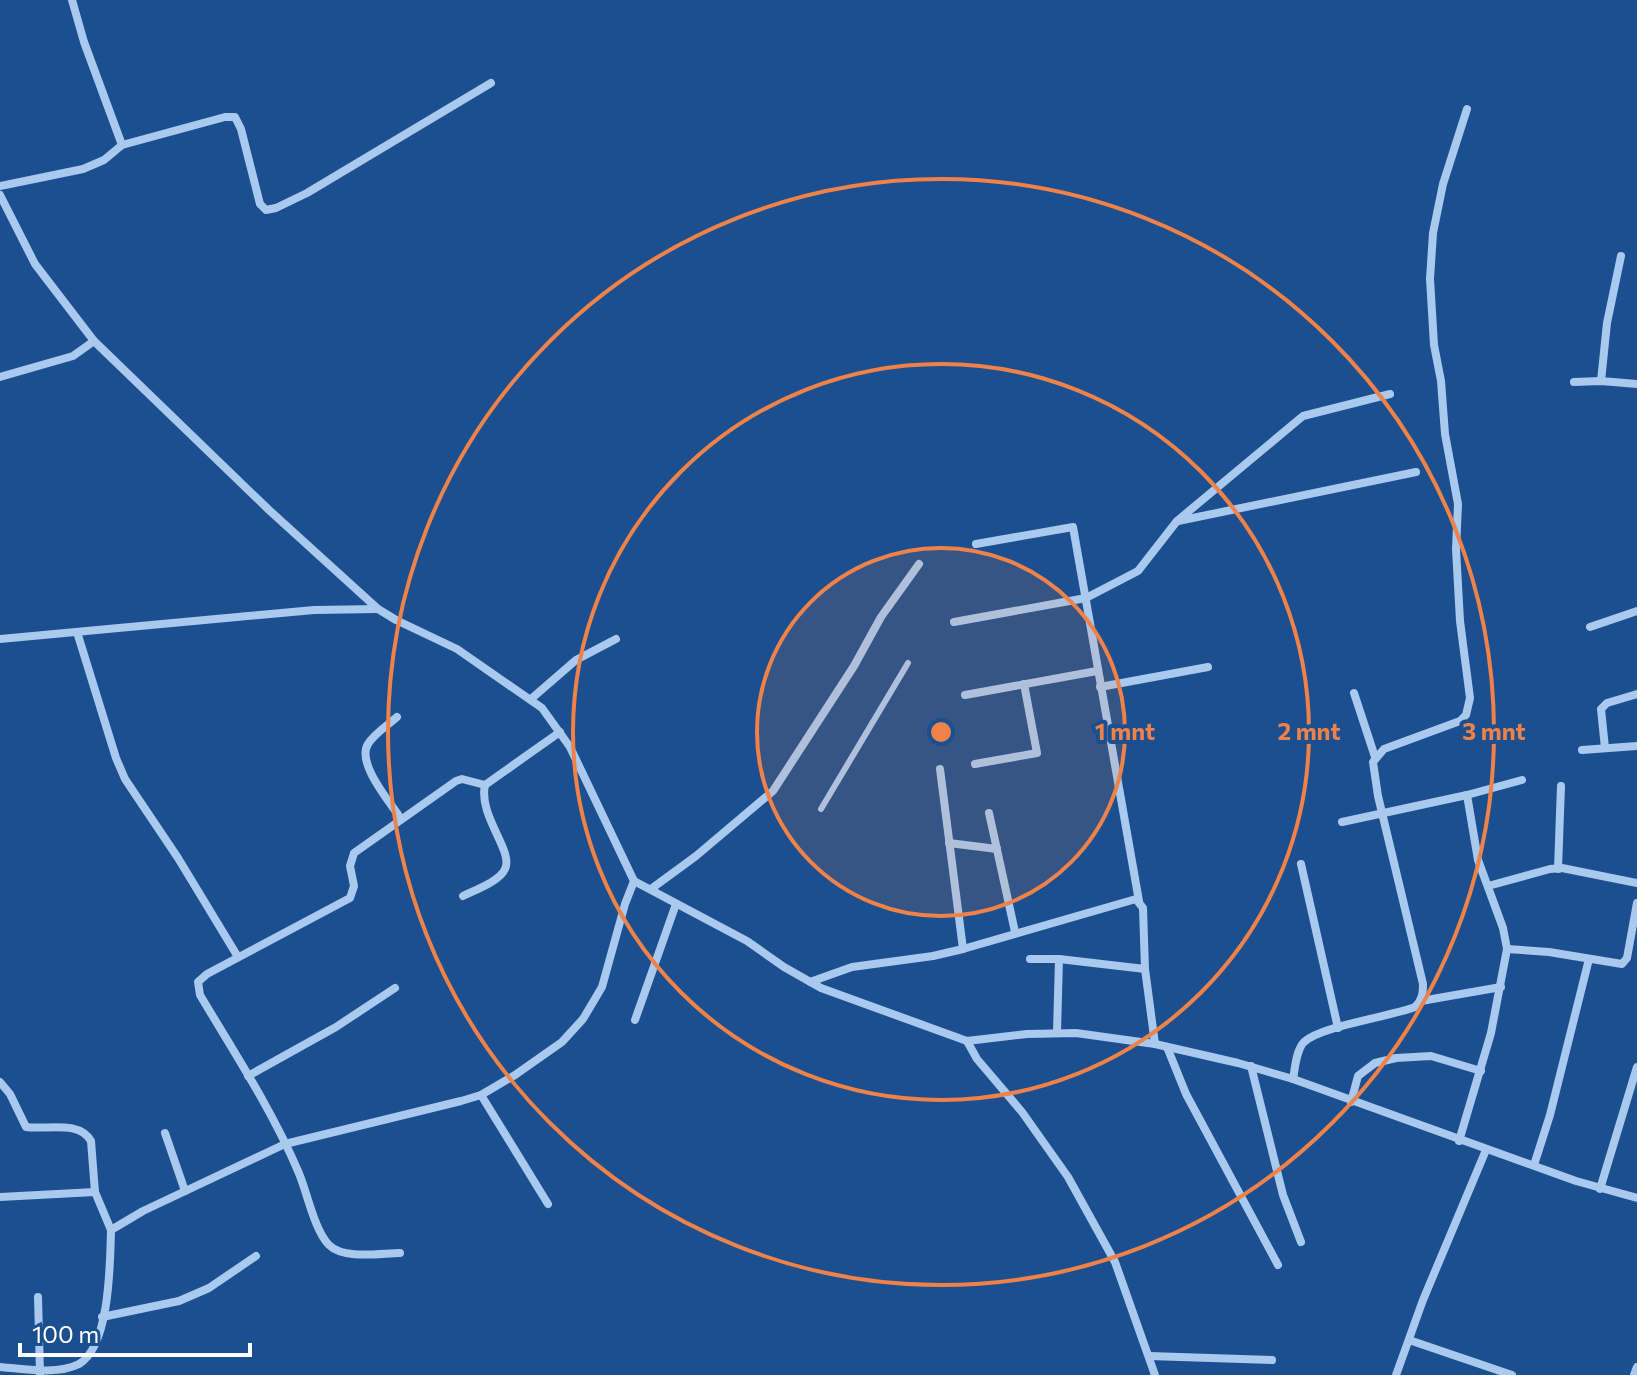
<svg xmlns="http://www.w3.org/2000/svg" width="1637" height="1375" font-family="Commissioner,sans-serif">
  <rect width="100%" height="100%" fill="#1b4f8f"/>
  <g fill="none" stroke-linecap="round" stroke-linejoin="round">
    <!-- service -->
    <polyline stroke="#a9c9ee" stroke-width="6" points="821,809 908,663"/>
    <!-- minor -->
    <g stroke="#a9c9ee" stroke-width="8">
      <polyline points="72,0 84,42 122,145"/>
      <polyline points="0,186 83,169 104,160 122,145 225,117 235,117 241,129 260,204 266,210 276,208 307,193 491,83"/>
      <polyline points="0,195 35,264 94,341 269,510 378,609 396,620 457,649 542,708 570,747 634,881"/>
      <polyline points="0,377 73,356 94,341"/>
      <polyline points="1601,381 1607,323 1621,256"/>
      <polyline points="1574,382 1601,381 1637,384"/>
      <polyline points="1178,521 1416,472"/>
      <polyline points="976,544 1073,527 1139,901"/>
      <polyline points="954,622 1086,598 1138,571 1177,521 1303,416 1390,394"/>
      <polyline points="1590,627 1637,611"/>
      <polyline points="77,632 116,758 125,779 178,858 238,957"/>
      <polyline points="0,639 314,610 377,609"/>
      <polyline points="1100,687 1208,667"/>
      <polyline points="1354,693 1375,757"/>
      <polyline points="965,695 1097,671"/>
      <polyline points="531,699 576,660 616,639"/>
      <path d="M397,717C388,725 374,734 368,744C356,763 390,802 401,819"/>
      <polyline points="1605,748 1601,709 1607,703 1637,694"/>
      <polyline points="1582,750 1637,746"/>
      <polyline points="975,764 1037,753 1024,684"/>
      <polyline points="940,769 963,949"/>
      <polyline points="989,813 1015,932"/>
      <polyline points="1342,822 1467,795 1522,780"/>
      <polyline points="949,843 997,849"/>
      <polyline points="1301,864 1338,1028"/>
      <polyline points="1558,869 1561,786"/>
      <polyline points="1488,886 1550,869 1562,868 1637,883"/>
      <polyline points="651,889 696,856 773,791 854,666 881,617 919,564"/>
      <path d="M463,896C475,890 500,881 505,869C514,851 478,816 485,785"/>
      <polyline points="1507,949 1549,952 1622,964 1627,958 1637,903"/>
      <polyline points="1030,959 1059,959 1145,969"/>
      <polyline points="810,982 852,967 933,956 963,949 1136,899 1143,908 1145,969 1155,1044"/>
      <polyline points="1421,1001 1501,987"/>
      <polyline points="635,1020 676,904"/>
      <polyline points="1057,1032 1059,959"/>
      <polyline points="967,1041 977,1059 1022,1112 1068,1177 1115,1262 1155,1375"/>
      <polyline points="1167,1047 1186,1094 1278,1265"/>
      <polyline points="1251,1066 1283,1195 1301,1242"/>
      <polyline points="248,1076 336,1027 395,988"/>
      <path d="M1293,1079C1295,1069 1296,1050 1304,1042C1321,1026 1389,1017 1415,1007C1422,1000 1423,994 1423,984L1378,796L1373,762L1384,749L1460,721L1466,715L1470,698L1460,621L1456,549L1458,504L1445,434L1441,381L1434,345L1430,279L1433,233L1443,184L1467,109"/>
      <path d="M0,1082L10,1094L26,1127C47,1130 79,1120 91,1141L95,1192L111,1230"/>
      <polyline points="481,1095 548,1204"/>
      <polyline points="1351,1102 1358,1076 1375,1063 1396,1058 1431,1056 1481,1071"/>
      <polyline points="165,1133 185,1191"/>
      <polyline points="1459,1141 1491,1033 1507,949 1503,928 1478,860 1467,795"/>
      <polyline points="1534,1165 1550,1115 1589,959"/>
      <polyline points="1600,1189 1637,1067"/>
      <polyline points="0,1197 95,1192"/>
      <path d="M400,1253C381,1253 344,1260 329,1245C314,1230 307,1191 298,1171C272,1110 234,1052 200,995L198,982L207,974L350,898L354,886L350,866L354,853L456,781L462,779L485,785L560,732"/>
      <polyline points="38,1297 40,1374"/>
      <polyline points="102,1317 179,1301 209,1288 256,1256"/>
      <polyline points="1409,1340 1512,1375"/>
      <polyline points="1149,1356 1272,1360"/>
      <path d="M0,1367C23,1369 58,1375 79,1364C110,1346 110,1263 111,1230L143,1211L285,1144L461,1101L481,1095L515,1075L562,1042L583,1019L602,987L625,904L634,881L747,941L784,967L821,988L967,1041L1027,1034L1076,1033L1155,1044L1238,1063L1293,1079L1576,1181L1637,1198"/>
      <polyline points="1396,1375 1423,1300 1486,1150"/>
      <polyline points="1634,1375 1637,1367"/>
    </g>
  </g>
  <!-- distance rings -->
  <circle cx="941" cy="732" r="184" fill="#ee8249" fill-opacity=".12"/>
  <g fill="none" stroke="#ee8249" stroke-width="4">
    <circle cx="941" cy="732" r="184"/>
    <circle cx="941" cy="732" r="368"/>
    <circle cx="941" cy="732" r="553"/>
  </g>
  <circle cx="941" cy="732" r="12" fill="#ee8249" stroke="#1b4f8f" stroke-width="4"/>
  <g font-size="24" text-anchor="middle" font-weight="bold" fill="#ee8249" stroke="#1b4f8f" stroke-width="8" stroke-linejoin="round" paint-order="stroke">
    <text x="1125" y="740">1 mnt</text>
    <text x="1309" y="740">2 mnt</text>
    <text x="1494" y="740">3 mnt</text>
  </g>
  <!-- scale -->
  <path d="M20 1343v12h230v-12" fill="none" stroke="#ffffff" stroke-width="4"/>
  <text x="32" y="1343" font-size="24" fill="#ffffff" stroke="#1b4f8f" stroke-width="6" paint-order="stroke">100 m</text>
</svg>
